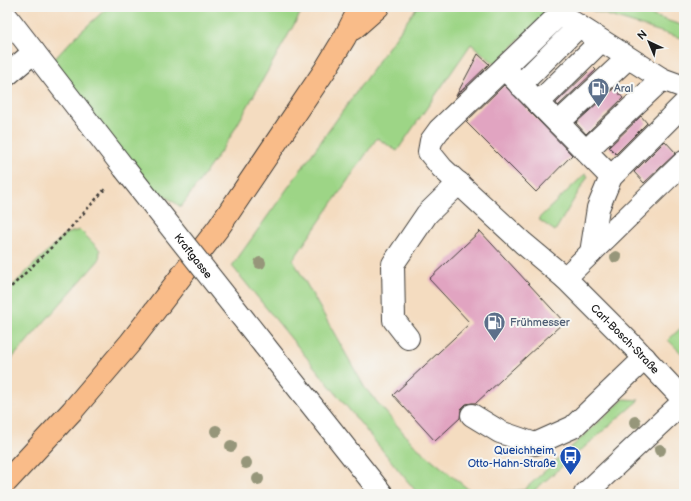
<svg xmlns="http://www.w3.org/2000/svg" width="691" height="501" font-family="'Balsamiq Sans',sans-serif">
  <rect width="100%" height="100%" fill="#f6f6f2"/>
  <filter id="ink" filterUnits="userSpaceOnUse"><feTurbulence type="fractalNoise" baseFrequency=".025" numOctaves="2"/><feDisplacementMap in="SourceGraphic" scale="8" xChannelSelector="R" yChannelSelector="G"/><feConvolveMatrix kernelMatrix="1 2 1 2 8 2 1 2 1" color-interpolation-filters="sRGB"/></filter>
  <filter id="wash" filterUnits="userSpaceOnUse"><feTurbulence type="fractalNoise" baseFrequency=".012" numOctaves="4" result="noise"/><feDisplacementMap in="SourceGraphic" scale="16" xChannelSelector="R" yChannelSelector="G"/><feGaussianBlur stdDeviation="0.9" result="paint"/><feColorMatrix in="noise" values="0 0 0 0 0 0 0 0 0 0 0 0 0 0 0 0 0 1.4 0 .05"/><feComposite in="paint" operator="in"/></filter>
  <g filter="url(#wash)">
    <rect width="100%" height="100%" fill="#f4dcc0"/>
    <!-- green -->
    <g fill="#9dd586" stroke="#5c7851">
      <polygon points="108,7 304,7 228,141 181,207 124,168 46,68 74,38"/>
      <polygon points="417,7 552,7 495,64 471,44 397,151 377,138 293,260 365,388 414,445 473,493 524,490 624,399 639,400 530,494 418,494 232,266"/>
      <polygon points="581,7 626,7 684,26 684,39"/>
      <polygon points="585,174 588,176 555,231 538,219"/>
      <polygon points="80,230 100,250 99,260 7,364 7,291 65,234"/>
      <polygon points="684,325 684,356 668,340"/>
    </g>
    <g id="blocks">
      <!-- building -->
      <g fill="#e1a4c1">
        <polygon points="478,54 489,64 456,96"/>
        <polygon points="593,67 596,70 558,106 556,103"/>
        <polygon points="504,85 572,155 536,192 466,122"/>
        <polygon points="614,88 623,98 586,134 576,123"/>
        <polygon points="641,116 647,123 616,154 609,147"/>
        <polygon points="665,141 676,153 644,183 634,172"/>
        <polygon points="480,231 564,322 476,403 472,403 466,404 461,409 460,418 435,441 393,395 470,323 429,279"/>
      </g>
    </g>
  </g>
  <g filter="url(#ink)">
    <use href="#blocks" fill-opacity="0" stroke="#3c3935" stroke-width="1"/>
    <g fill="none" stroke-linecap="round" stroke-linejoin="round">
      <defs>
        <g id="minor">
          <polyline points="7,17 124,168"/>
          <polyline points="504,68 611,177"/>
          <polyline points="7,75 34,52"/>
          <polyline points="520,85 579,26"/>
          <path id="s1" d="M684,87L662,79L560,14L439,130L431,141L429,152L442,168L523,243L565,278L635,348L684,400"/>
          <polyline points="538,103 601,41"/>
          <polyline points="558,123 628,58"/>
          <polyline points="586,151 662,79"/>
          <polyline points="591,253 598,208 611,177 684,104"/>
          <polyline points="565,278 684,162"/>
          <polyline points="408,338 394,320 393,264 427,214 459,183"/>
          <polyline points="264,345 382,494"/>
          <polyline points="472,415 500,432 535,444 573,427 645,358"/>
          <polyline points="585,494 684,401"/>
        </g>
        <g id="major">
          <polyline points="353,29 378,7"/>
          <polyline points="7,481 72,411 130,343 219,227 325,70 345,37 360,7"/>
        </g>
      </defs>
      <!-- minor casing -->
      <use href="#minor" stroke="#3c3935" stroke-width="24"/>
      <!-- major casing -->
      <use href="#major" stroke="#3c3935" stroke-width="24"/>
      <!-- path -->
      <polyline stroke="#3c3935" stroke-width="2.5" stroke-dasharray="3 3" stroke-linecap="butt" points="7,291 65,234 105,189"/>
      <!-- minor -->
      <use href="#minor" stroke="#fff" stroke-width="22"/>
      <!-- major -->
      <use href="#major" stroke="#f9bc89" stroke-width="22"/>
      <defs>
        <g id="minor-bridge">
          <path id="s2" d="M124,168L264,345"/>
        </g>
      </defs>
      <!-- minor-bridge casing -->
      <use href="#minor-bridge" stroke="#3c3935" stroke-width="24" stroke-linecap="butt"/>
      <!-- minor-bridge -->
      <use href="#minor-bridge" stroke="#fff" stroke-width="22"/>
    </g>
    <!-- trees -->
    <g fill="#96967a">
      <circle cx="616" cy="257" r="6"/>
      <circle cx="260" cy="263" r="6"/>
      <circle cx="635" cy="422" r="6"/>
      <circle cx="216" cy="431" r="6"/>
      <circle cx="231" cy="446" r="6"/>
      <circle cx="660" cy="450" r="6"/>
      <circle cx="246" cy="463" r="6"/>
      <circle cx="258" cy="479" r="6"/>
    </g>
  </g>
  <!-- icons -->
  <defs>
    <symbol id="fuel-pin" viewBox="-11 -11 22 30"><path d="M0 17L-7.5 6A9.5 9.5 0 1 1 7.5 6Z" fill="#5c6f8a" stroke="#f6f6f2"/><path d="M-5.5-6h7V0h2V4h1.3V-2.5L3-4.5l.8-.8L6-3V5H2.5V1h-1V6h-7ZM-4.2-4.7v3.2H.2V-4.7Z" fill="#fff"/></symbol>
    <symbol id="bus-pin" viewBox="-11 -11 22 30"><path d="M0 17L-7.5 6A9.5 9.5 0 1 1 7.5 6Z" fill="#1a4fb4" stroke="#f6f6f2"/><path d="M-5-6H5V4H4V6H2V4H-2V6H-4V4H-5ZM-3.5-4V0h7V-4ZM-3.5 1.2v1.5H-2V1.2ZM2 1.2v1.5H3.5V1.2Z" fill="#fff"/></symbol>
  </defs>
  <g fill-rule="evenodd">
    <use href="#fuel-pin" x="586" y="76" width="25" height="34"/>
    <use href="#fuel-pin" x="482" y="310" width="25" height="34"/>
    <use href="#bus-pin" x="558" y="444" width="25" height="34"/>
  </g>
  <g text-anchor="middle" stroke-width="4" stroke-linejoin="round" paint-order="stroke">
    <!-- service labels -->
    <g font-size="11" fill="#4e5e75" stroke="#f6f6f2" text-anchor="start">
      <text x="614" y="92">Aral</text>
      <text x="510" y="326">Frühmesser</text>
    </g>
    <!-- street labels -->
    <g font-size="11" fill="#1c1c1c" stroke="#f6f6f2">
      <text dy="4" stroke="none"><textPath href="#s2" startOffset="112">Kraftgasse</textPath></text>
      <text dy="4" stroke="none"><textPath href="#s1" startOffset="608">Carl-Bosch-Straße</textPath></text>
    </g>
    <!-- transit labels -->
    <g font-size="11" fill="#164399" stroke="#f6f6f2" text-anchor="end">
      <text x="556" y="454">Queichheim,<tspan x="556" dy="13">Otto-Hahn-Straße</tspan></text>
    </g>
  </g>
  <!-- margin -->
  <rect width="691" height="501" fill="none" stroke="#f6f6f2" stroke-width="24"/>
  <!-- north arrow -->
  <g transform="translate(649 42) rotate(316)" stroke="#f6f6f2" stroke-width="3" paint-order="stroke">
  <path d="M0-3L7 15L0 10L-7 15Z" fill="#1c1c1c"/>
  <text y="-6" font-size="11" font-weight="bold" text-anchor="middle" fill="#1c1c1c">N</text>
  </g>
</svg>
